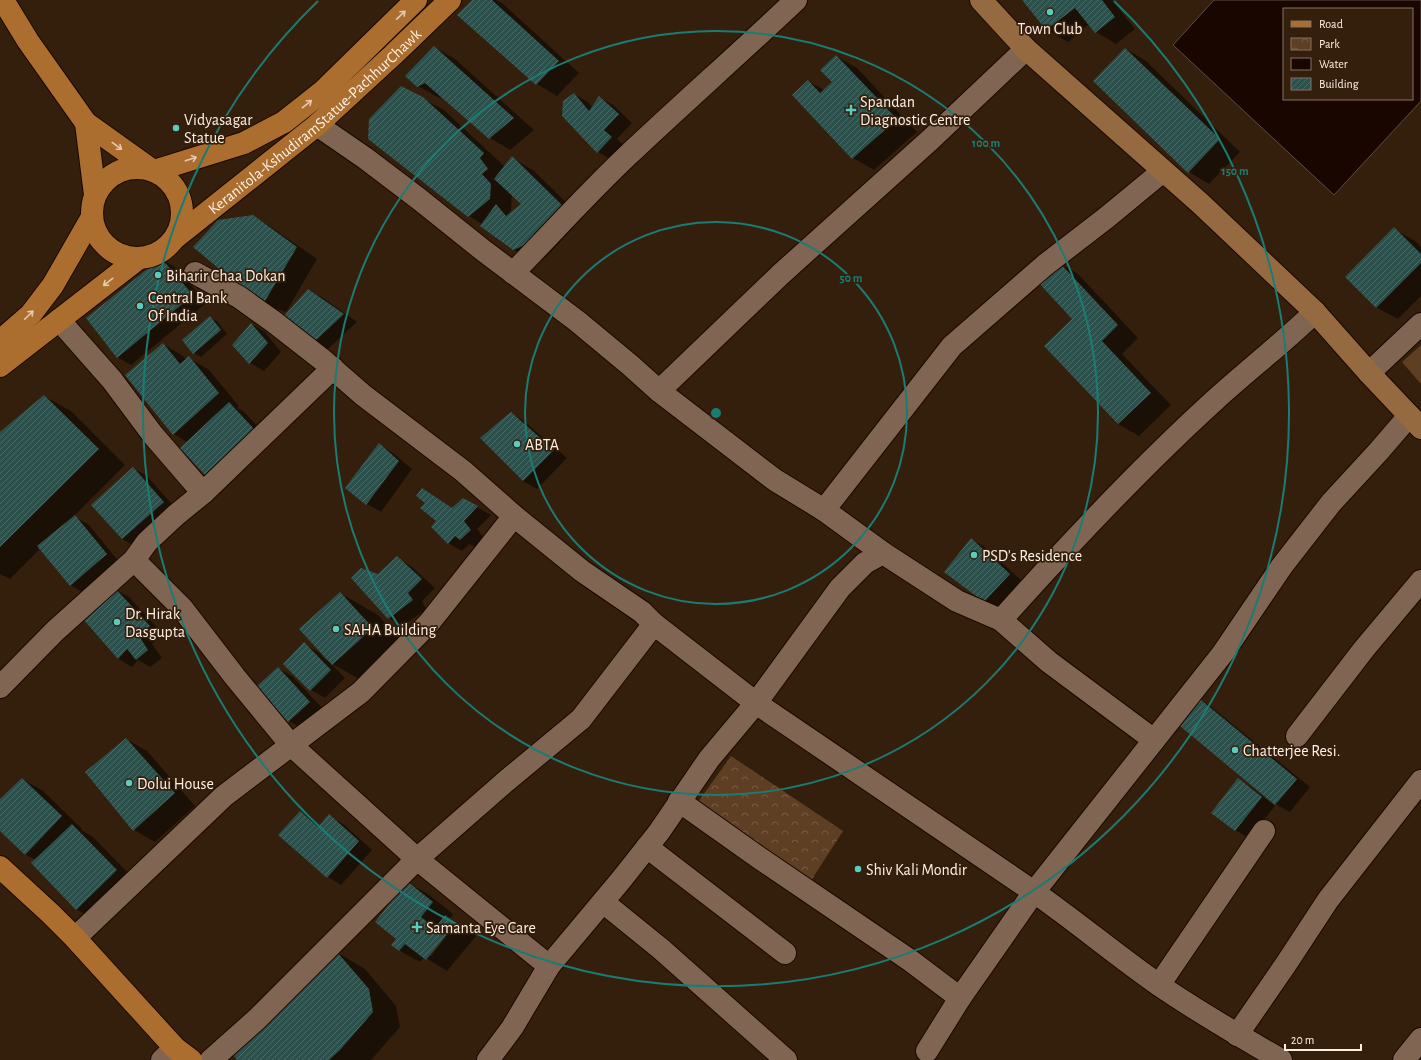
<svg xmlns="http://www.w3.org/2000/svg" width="1421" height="1060" font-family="'Alegreya Sans',sans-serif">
  <defs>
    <pattern id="park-crowns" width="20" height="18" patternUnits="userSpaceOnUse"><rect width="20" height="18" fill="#5f3f23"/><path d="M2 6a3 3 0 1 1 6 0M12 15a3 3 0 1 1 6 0" fill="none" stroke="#775b43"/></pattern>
    <pattern id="building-hatch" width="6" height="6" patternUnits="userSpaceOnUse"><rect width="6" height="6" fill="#2c514d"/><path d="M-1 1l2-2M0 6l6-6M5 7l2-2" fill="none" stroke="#4c6a66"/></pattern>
  </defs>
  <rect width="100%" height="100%" fill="#341f0d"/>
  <!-- grass -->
  <polygon fill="#5f3f23" points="1421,345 1421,384 1402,362"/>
  <!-- park -->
  <polygon fill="url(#park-crowns)" points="731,756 843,831 803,893 691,812"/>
  <!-- water -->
  <path fill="#190600" stroke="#5e4c44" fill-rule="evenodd" d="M1214,0H1421V101L1334,195L1173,45ZM1284,9H1412V99H1284Z"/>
  <!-- shadow -->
  <g fill="#0007" fill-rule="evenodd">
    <polygon points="473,0 496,0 502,3 579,73 557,96 537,84 459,14"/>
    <polygon points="1023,0 1112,0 1135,29 1116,44 1096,32 1089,24 1068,42 1047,30"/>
    <polygon points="434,47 455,59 534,130 510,150 490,138 441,97 439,98 418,86"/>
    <polygon points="1126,49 1146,61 1240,152 1209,184 1189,172"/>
    <polygon points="836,56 857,68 917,132 874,170 853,158 793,95 808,81 824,90 833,82"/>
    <polygon points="574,94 588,102 592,107 599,97 613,105 632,123 617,139 625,146 612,160 598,152"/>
    <path d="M422,98L444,110L505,167L512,158L533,170L582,218L546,257L534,261L513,249L482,224L469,216L369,139ZM512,194L523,205L511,213L509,212L511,211Z"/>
    <polygon points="253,216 274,229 317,259 286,312 276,309 255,297"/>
    <polygon points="1394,229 1415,241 1421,247 1421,296 1398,319 1377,308 1346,277"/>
    <polygon points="161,259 175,267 206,303 131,365 117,357"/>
    <polygon points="1058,262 1078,274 1138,338 1122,354 1171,405 1139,436 1118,424"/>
    <polygon points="309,290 323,298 357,322 328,349 314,341"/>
    <polygon points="210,318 217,321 227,334 201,357 194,353"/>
    <polygon points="252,324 265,332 281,352 264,371 250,363 233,345"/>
    <polygon points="163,344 183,356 186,360 189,358 209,370 239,406 237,408 243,411 268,437 220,482 206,474 187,442 174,434"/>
    <polygon points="44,396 71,411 125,465 74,516 89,525 120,563 84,593 70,585 40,549 10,579 0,574 0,433"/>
    <polygon points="512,413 525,422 567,458 537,489 523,481 482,439"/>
    <polygon points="380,445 393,453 412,469 381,512 367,504 346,487"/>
    <polygon points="133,468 147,476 177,510 136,547 122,539 92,505"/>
    <polygon points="436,498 453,509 463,499 491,515 477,529 484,538 475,547 469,544 462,551 448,543 437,521"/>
    <polygon points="971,539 985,547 1023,582 998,609 984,601"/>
    <polygon points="397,558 411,566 435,588 422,601 426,609 403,626 389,618 378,575"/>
    <polygon points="115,589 129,597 163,634 152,644 162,658 150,667 138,660 132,667 119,659 85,619"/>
    <polygon points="340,593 378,615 410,651 371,686 331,663 345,678 325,698 311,690 284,664 304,644 318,652 327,661 328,660"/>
    <polygon points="278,668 292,676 324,710 303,729 289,721 258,687"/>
    <polygon points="1196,697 1209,705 1310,787 1290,812 1275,804"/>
    <polygon points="126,739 147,751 195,806 155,842 134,830"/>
    <polygon points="22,779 43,791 82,829 81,830 93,837 137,882 97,921 76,909 36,860 26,855 0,829 0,801"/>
    <polygon points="1238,780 1252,788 1275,806 1249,838 1235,830"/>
    <polygon points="300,812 314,820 320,826 329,816 343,824 372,850 341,885 328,877 280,835"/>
    <path d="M407,882L428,894L453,914L450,919L466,928L476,936L447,971L424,957L420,962L400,951L393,945L398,939ZM446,933H449L431,956L429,955Z"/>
    <polygon points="338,953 365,969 396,1006 400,1027 371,1060 239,1060"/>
  </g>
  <!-- building -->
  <g fill="url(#building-hatch)">
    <polygon points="472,0 492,0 559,61 536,85 457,15"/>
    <polygon points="1022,0 1102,0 1115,17 1095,33 1075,8 1046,30"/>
    <polygon points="434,46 514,118 489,139 425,83 417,87 405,76"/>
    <polygon points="1125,48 1220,139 1188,173 1093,81"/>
    <polygon points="836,55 897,119 852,159 792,95 808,80 820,93 832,82 820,70"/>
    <polygon points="401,86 423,97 484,153 480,158 488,169 482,174 491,184 490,199 468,217 368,139 369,119"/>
    <polygon points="574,93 589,111 599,96 619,114 604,130 612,137 597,153 562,116 563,101"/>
    <polygon points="512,156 562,205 525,245 513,250 480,226 496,204 506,216 521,204 494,179"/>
    <polygon points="253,215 297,247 265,301 254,298 193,247 218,220"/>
    <polygon points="1394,227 1421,254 1421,263 1376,308 1345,277"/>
    <polygon points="161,258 193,295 117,358 86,318"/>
    <polygon points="1058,261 1118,325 1102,341 1151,393 1118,424 1044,346 1072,319 1037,281"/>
    <polygon points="308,289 344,314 314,342 284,316"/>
    <polygon points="210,316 221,330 193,354 182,340"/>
    <polygon points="251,323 268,343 249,364 232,345"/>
    <polygon points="163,343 180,364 189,356 219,393 173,435 125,375"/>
    <polygon points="44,395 99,449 0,547 0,432"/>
    <polygon points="229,402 254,429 205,475 180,448"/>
    <polygon points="511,412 554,450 523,481 480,438"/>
    <polygon points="379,443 399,461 366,505 345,488"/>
    <polygon points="133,467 164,502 122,539 91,505"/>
    <polygon points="422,488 452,508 463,498 478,506 464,521 471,530 460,540 455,536 448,544 431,527 436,521 420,508 425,503 416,496"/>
    <polygon points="75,515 107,554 70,586 37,546"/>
    <polygon points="971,538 1010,574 984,602 944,572"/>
    <polygon points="397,556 422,579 408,593 413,600 388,619 351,578 361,568 378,574"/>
    <polygon points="115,588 150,626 139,636 148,650 136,660 127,649 118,659 83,619"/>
    <polygon points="340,592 373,628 332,665 299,629"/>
    <polygon points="304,642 331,670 310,691 283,664"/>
    <polygon points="278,667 310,702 288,722 256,687"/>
    <polygon points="1195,695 1297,779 1275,805 1174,721"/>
    <polygon points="126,738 175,793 133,831 85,772"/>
    <polygon points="22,778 62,816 25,855 0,831 0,799"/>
    <polygon points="1238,778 1262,797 1235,831 1211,813"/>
    <polygon points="300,811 318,827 329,814 359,841 327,878 278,835"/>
    <polygon points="72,824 117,870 76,910 31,863"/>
    <polygon points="407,881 433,902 421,917 435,928 445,915 456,923 426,960 405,944 399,951 391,945 396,939 375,922"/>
    <polygon points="337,952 369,989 373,1012 340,1050 329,1060 237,1060 234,1056"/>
  </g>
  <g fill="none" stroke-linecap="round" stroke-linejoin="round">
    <defs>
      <g id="street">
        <polyline points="317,125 365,158 419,199 484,251 577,321 630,365 659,391 775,480 824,510"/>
        <path d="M195,273L239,297L274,322L324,361L363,395L463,471L514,516L582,571L642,612L654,624L756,703L1034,892C1077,922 1116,955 1159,985C1198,1012 1240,1036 1281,1060"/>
        <path d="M513,273C551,234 587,194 626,157C682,104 740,53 796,0"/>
        <polyline points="59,320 112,380 153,435 203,493"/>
        <polyline points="1369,373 1421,324"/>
        <polyline points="659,391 781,274 930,140 1026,49"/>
        <path d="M883,553L957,601L1001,620C1069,544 1139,469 1215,400C1248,370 1283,343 1315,312"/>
        <polyline points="134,560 182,608 235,677 291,745 417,859 549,966"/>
        <polyline points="1001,620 1049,662 1154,740"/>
        <polyline points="0,687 55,631 134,560 147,542 176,515 203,493 333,368"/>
        <polyline points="1297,736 1364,649 1421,581"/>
        <polyline points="679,801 758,857 911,961 960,998"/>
        <polyline points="647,847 785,953"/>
        <polyline points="603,902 661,949 786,1060"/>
        <polyline points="75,938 224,796 361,692 429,623 514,516"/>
        <polyline points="1159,985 1264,831"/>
        <polyline points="1237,1035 1286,964 1328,900 1421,781"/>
        <polyline points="927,1051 960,998 1034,892 1223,653 1282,566 1331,503 1378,452 1409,416"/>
        <polyline points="162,1060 175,1048"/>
        <polyline points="211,1060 257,1019 417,859 505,782 581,719 654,624"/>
        <polyline points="488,1060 512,1028 549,966 621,880 659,832 709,759 756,703 840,588 865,563 883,553 824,510 952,346 1045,265 1106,218 1163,171"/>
        <polyline points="1404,1060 1421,1039"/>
      </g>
      <polyline id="secondary" points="981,0 1026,49 1201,204 1315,312 1369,373 1421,428"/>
      <g id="primary">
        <polyline points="3,0 28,41 86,123 149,168"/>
        <polyline points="86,123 95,195"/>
        <circle cx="137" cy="213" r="45"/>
        <polyline points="154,171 244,143 284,122 322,92 416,0"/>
        <path id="s1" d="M175,238L317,125L393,55L450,0"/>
        <polyline points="0,341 31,314 53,285 92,217"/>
        <polyline points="0,366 139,258"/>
        <polyline points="0,867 51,914 75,938 175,1048 191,1060"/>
      </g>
    </defs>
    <!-- street casing -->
    <use href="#street" stroke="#1b0800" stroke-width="24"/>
    <!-- secondary casing -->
    <use href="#secondary" stroke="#1b0800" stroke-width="24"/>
    <!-- primary casing -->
    <use href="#primary" stroke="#1b0800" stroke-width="24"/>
    <!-- street -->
    <use href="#street" stroke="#806652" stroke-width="22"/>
    <!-- secondary -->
    <use href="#secondary" stroke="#966a41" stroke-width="22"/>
    <!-- primary -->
    <use href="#primary" stroke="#ac6e2f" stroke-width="22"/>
  </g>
  <!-- one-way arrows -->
  <defs><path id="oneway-shaft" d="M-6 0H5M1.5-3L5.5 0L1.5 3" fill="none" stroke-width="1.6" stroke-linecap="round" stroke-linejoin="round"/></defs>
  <g stroke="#e6c9ae">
    <use href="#oneway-shaft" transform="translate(401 15) rotate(-44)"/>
    <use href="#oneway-shaft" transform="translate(307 104) rotate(-39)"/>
    <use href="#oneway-shaft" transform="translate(117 146) rotate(36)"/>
    <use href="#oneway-shaft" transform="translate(191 159) rotate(-18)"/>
    <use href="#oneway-shaft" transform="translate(108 282) rotate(142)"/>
    <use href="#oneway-shaft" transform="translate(29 315) rotate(-45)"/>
  </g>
  <!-- distance rings -->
  <g fill="none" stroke="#1b7c74" stroke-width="2">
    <circle cx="716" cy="413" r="191"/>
    <circle cx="716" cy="413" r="382"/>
    <path d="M1114 1A573 573 0 1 1 318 1"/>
  </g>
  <!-- markers -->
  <g fill="#58cec0" stroke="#341f0d" stroke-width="1.5">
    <circle cx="1050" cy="12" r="4"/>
    <path d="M849 104h4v4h4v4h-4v4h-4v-4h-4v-4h4z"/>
    <circle cx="176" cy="128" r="4"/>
    <circle cx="158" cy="275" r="4"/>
    <circle cx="140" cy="306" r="4"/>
    <circle cx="517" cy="444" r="4"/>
    <circle cx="974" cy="555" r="4"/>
    <circle cx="117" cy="622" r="4"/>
    <circle cx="336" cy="629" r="4"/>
    <circle cx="1235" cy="750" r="4"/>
    <circle cx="129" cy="783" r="4"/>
    <circle cx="858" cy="869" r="4"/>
    <path d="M415 921h4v4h4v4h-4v4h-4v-4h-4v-4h4z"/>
  </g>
  <g text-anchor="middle" stroke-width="3.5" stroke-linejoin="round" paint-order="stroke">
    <!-- poi labels -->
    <g font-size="16" fill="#fff0e4" stroke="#341f0d" text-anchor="start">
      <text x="1050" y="34" text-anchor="middle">Town Club</text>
      <text x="860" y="107">Spandan<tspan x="860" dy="18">Diagnostic Centre</tspan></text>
      <text x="184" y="125">Vidyasagar<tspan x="184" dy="18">Statue</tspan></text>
      <text x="166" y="281">Biharir Chaa Dokan</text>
      <text x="148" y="303">Central Bank<tspan x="148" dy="18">Of India</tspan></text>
      <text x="525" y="450">ABTA</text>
      <text x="982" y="561">PSD's Residence</text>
      <text x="125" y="619">Dr. Hirak<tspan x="125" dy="18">Dasgupta</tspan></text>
      <text x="344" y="635">SAHA Building</text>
      <text x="1243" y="756">Chatterjee Resi.</text>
      <text x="137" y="789">Dolui House</text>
      <text x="866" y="875">Shiv Kali Mondir</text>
      <text x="426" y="933">Samanta Eye Care</text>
    </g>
    <!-- street labels -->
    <g font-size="16" fill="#fff0e4" stroke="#341f0d">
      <text dy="6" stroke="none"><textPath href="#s1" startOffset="182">Keranitola-KshudiramStatue-PachhurChawk</textPath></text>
    </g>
  </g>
  <circle cx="716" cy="413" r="6" fill="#1b7c74" stroke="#341f0d" stroke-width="2"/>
  <g font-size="12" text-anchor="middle" font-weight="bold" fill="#1b7c74" stroke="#341f0d" stroke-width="3.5" stroke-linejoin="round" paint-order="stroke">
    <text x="986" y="147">100 m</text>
    <text x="1235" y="175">150 m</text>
    <text x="851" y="282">50 m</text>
  </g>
  <!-- legend -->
  <rect x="1283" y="8" width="130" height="92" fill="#341f0d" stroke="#857363"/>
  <rect x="1291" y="21" width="20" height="6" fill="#ac6e2f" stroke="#857363"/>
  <text x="1319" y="28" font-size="12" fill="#fff0e4">Road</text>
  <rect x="1291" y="38" width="20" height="12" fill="url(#park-crowns)" stroke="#857363"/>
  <text x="1319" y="48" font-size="12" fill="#fff0e4">Park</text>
  <rect x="1291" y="58" width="20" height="12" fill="#190600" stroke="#857363"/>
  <text x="1319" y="68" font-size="12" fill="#fff0e4">Water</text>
  <rect x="1291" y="78" width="20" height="12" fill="url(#building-hatch)" stroke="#857363"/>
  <text x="1319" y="88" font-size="12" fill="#fff0e4">Building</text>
  <!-- scale -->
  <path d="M1285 1044v6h76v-6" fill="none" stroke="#fff0e4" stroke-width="2"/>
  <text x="1291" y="1044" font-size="12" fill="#fff0e4" stroke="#341f0d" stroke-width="3" paint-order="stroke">20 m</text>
</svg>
